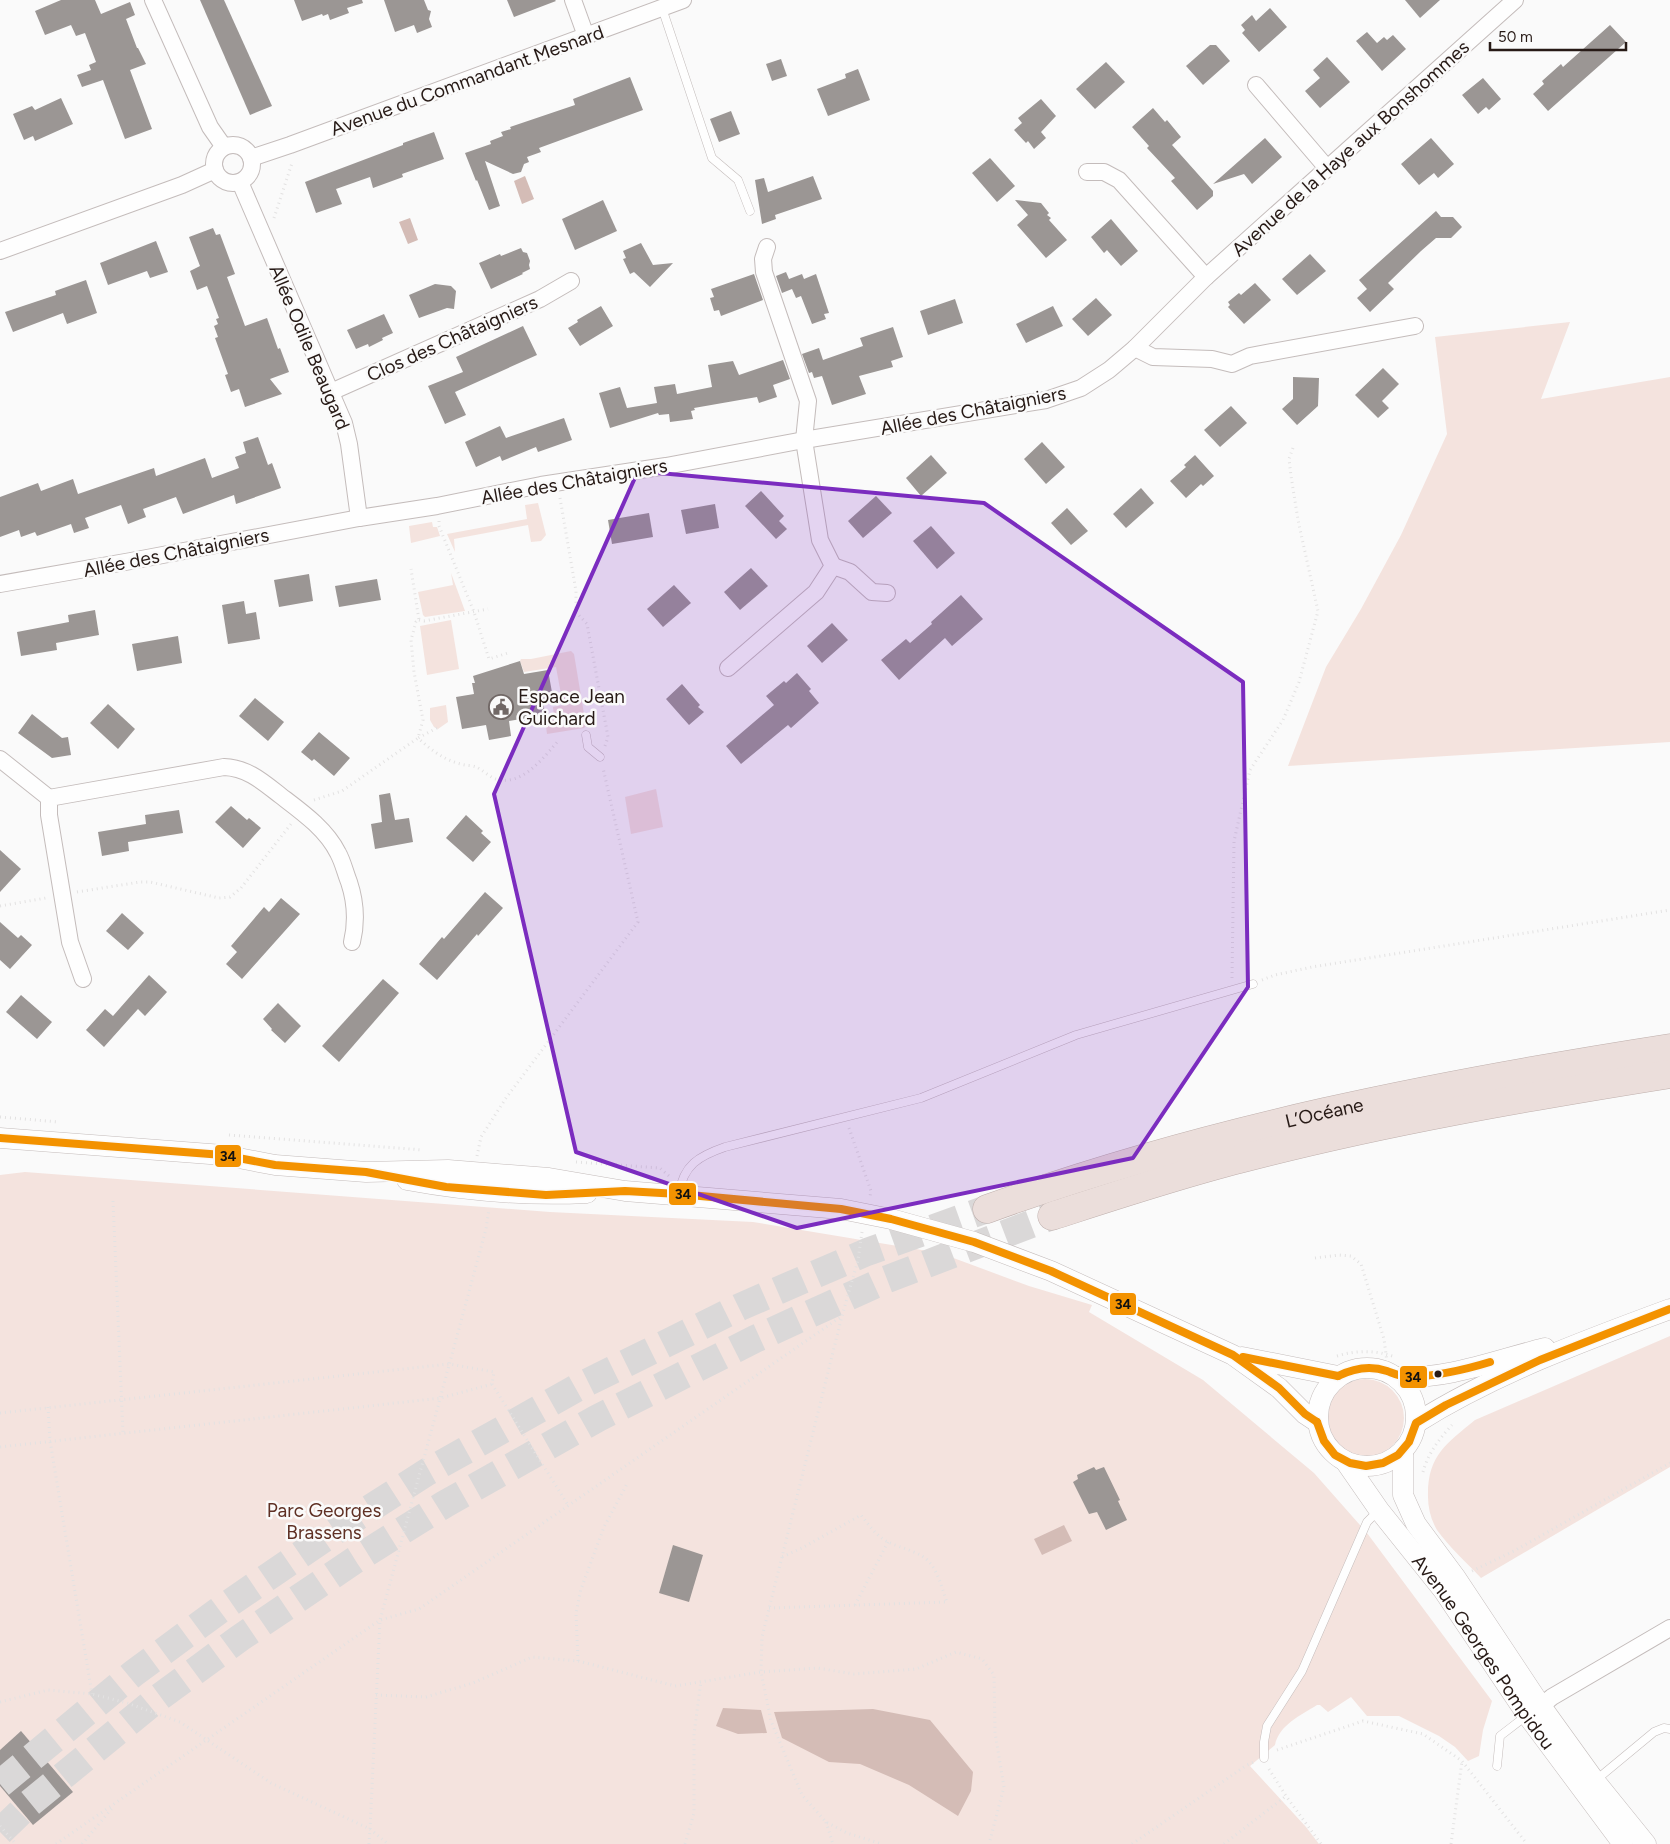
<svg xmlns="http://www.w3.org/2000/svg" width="1670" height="1844" font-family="Figtree,sans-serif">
  <rect width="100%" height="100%" fill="#fafafa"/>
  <!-- green -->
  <g fill="#f4e3de">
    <polygon points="1570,322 1541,399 1670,377 1670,742 1288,766 1326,667 1361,609 1401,535 1447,434 1435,337"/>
    <polygon points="538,503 546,535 541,541 531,542 528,525 454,539 455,552 447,534 527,519 525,505"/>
    <polygon points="432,522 433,527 437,527 440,536 411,543 409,526"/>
    <polygon points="451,573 465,611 425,617 423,615 418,592 453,585"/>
    <polygon points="451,620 459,669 427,675 420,626"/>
    <polygon points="571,651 574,654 586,726 584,728 547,734 545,718 554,716 553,707 563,705 556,667 524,672 520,661 521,659 531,659"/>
    <polygon points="446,705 448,722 438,729 434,727 430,720 430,708"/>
    <polygon points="656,789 663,827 631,834 625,797"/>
    <path d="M25,1172L550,1212L753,1222L940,1253L1029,1286L1092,1305L1089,1312L1203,1380L1314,1473L1367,1533L1492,1701L1483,1730L1479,1756L1468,1761L1455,1747L1439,1736L1399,1716H1367L1351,1697L1328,1712L1320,1705H1317C1301,1715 1279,1725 1275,1745L1250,1766L1306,1827L1319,1844H0V1175Z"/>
    <path d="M1670,1336V1467L1481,1578C1467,1563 1449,1547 1437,1530C1431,1520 1428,1508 1428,1497C1427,1456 1446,1444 1475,1420Z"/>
    <circle cx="1365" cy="1418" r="39"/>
  </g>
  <!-- water -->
  <g fill="#d4bcb6">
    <polygon points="525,176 534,199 522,204 514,181"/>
    <polygon points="410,218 418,240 408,244 399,222"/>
    <polygon points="1064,1525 1072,1541 1042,1555 1034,1539"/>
    <polygon points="723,1708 761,1710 767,1733 738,1734 716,1726"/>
    <polygon points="873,1709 930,1720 973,1772 971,1791 958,1816 909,1785 860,1764 829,1762 782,1738 774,1712"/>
  </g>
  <!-- building -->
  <g fill="#9b9694">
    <polygon points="61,0 95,0 101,14 130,2 135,15 126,19 137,48 138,48 146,64 130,70 152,129 125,139 103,80 82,87 77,75 91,70 89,65 96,62 85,33 76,36 71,25 45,35 35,11"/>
    <polygon points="200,0 224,0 272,106 250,115"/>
    <polygon points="294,0 362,0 363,3 347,8 349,13 330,20 328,14 323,16 322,14 302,21"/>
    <polygon points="384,0 424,0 428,10 431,11 429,19 432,27 417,33 414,25 395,32"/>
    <polygon points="507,0 555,0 556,1 514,17"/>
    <polygon points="1405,0 1440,0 1420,18"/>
    <polygon points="1270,8 1287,27 1259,52 1242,33 1245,30 1241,25 1252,15 1256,21"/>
    <polygon points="1610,25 1626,42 1548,111 1533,94 1544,84 1542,81 1561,64 1563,67"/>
    <polygon points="1367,32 1377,43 1384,37 1387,40 1393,35 1406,49 1382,71 1356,41"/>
    <polygon points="1210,45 1216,45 1230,61 1203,85 1186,66"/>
    <polygon points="1327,57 1350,82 1320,108 1305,91 1320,78 1313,70"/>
    <polygon points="781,59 787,76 772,81 766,64"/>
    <polygon points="1106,62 1125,82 1095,109 1076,89"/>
    <polygon points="858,69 870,100 828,116 817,89 846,78 845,74"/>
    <polygon points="630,77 643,110 539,148 541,152 527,157 529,162 524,164 521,172 513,174 485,161 500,206 489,210 477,180 476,181 465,153 491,144 490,141 503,136 501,132 511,129 510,127 575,105 573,99"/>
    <polygon points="1483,78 1501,99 1489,110 1486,107 1478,114 1462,95"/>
    <polygon points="61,98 73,124 35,141 33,136 24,140 13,114 32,106 35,110"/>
    <polygon points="1041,99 1056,116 1041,132 1046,138 1034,149 1028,141 1026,143 1014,130 1022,123 1018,118"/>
    <polygon points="1153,108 1165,122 1167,120 1181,137 1172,145 1213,191 1213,196 1197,210 1171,181 1175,178 1147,148 1149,146 1132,127"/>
    <polygon points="731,111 740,134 719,142 710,119"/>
    <polygon points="434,132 444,159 402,174 403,177 373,188 370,177 336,189 342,204 316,213 305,182 403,145 403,143"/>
    <polygon points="1265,138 1282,157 1252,184 1244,174 1213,184"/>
    <polygon points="1431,138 1454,164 1438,178 1434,173 1419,185 1401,164"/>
    <polygon points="990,158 1015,186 997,202 972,173"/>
    <polygon points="813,176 822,199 775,215 776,219 762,224 755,180 764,178 768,192"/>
    <polygon points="603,200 617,231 575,250 562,219"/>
    <polygon points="1015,200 1041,203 1049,213 1047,215 1051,218 1049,220 1067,240 1046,258 1017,225 1028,215"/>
    <polygon points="1436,211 1441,217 1453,217 1462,227 1451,238 1436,238 1421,251 1388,283 1394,289 1370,312 1357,298 1367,289 1359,280"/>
    <polygon points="1111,219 1138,251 1121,266 1107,250 1104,253 1091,237"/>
    <polygon points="213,228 216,235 220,234 235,274 227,277 245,326 267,318 278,349 280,348 289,372 270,379 282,394 245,407 239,389 231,392 225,375 228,374 215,338 218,337 214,326 218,324 216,319 219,318 207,286 197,290 190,271 200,266 189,237"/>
    <polygon points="156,241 168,272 150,278 147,271 108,285 100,263"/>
    <polygon points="641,243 653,265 673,263 650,287 634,272 630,274 623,259 626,258 623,251"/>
    <polygon points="521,248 523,252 527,253 530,261 529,265 530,269 522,273 523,274 491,289 479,263 500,254 501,256"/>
    <polygon points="1310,254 1326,271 1297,295 1282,279"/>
    <polygon points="786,272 789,279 802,274 804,279 816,274 829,313 824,314 826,319 812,324 801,296 796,298 792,289 782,293 776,276"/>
    <polygon points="754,274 763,300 721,316 719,310 714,311 710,298 714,297 711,289"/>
    <polygon points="86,280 97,313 67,324 63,313 13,332 5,312 56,295 55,291"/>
    <polygon points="1255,283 1271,300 1244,324 1228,307 1230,305 1228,302 1239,293 1241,295"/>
    <polygon points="435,284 451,286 456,291 454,309 447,308 419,318 409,295"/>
    <polygon points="1096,298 1112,315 1088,336 1072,319"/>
    <polygon points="955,299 963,323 928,335 920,311"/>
    <polygon points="601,306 613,326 580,346 568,328 578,322 577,320"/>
    <polygon points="1053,306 1063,326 1026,343 1016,324"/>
    <polygon points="384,314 393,333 382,338 383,340 369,347 368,344 356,349 347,330"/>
    <polygon points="523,326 537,355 455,392 466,415 445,424 428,386 463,372 456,357"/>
    <polygon points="893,327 903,357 891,361 893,367 859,376 866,394 832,405 822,376 814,378 812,372 809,373 802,354 819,348 823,360 863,346 860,338"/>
    <polygon points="783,360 790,379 773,385 777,397 759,403 757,397 694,408 695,410 691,411 693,419 670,422 669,414 659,415 658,413 610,428 599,393 620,387 627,408 657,403 654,387 675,384 677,394 712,387 708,365 733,361 739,375"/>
    <polygon points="1383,368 1399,384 1382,401 1389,408 1378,418 1355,395"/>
    <polygon points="1293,377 1319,378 1318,406 1297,425 1282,409 1293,399"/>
    <polygon points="1231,406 1247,423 1220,447 1204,430"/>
    <polygon points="564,418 572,440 538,452 536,447 502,461 500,456 476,467 465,442 500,426 506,438"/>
    <polygon points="258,437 268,465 272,463 281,488 236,504 234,495 183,514 176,497 143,509 146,517 128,524 121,505 85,518 89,528 74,533 71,524 37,536 35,532 21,537 19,530 0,537 0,497 38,483 41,491 73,479 78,494 154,468 156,476 205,458 212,478 239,468 235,457 246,453 243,442"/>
    <polygon points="1042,442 1065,467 1046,484 1024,459"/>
    <polygon points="931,455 947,473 921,496 906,478"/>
    <polygon points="1195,455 1214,476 1203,486 1201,484 1186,498 1170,481 1186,467 1184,465"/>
    <polygon points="1141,488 1154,503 1126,528 1113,514"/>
    <polygon points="761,491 784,516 779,521 787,529 776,539 745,506"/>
    <polygon points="876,496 892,513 863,538 848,521"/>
    <polygon points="715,504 719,528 686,534 681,510"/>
    <polygon points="1067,508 1088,531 1071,545 1051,523"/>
    <polygon points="649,513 653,537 612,544 608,520"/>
    <polygon points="931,526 955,553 937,569 913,541"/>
    <polygon points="751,568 768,586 740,610 724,592"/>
    <polygon points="309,574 313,601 279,607 274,580"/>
    <polygon points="377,579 381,600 339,607 335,586"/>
    <polygon points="674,585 691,603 663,627 647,609"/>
    <polygon points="961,595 983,619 952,646 945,638 899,680 881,660 906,639 910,643 932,624 931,622"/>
    <polygon points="244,601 246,614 256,612 260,639 228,644 222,605"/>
    <polygon points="95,610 99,635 56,643 57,650 21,656 17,632 69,622 68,615"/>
    <polygon points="832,623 848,640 822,663 807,646"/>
    <polygon points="178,636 182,663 137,671 132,644"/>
    <polygon points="520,661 524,674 548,670 553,698 543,699 545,715 509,721 511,736 489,740 486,725 462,729 456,697 474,694 472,683 475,683 473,676"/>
    <polygon points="797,673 811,689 809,691 819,703 791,728 788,725 741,764 726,746 774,705 766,696 784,681 786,683"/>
    <polygon points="682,684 700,705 698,707 704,712 689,725 666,699"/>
    <polygon points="255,698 284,722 268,741 239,716"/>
    <polygon points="108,704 135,729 118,749 90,723"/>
    <polygon points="32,714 62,738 68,737 71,755 52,758 18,733"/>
    <polygon points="319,732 350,758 334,776 314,759 312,761 301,752"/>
    <polygon points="390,793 395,820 409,818 413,842 375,849 371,824 382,822 379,795"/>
    <polygon points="231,806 247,820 249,818 261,828 243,848 215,822"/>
    <polygon points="179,810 183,833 128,842 129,851 102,856 98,832 146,824 145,815"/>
    <polygon points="466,815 483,831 481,833 491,842 473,862 446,838"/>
    <polygon points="0,850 21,869 0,892"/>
    <polygon points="485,892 503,908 478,936 477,934 437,980 419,964 442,937 444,939"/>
    <polygon points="281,898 300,914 242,979 226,964 237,952 231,946 264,907 269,912"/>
    <polygon points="122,913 144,933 128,950 106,931"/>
    <polygon points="0,922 18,938 21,935 32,945 10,969 0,960"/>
    <polygon points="149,975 167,992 145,1016 138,1009 104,1047 86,1030 105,1009 113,1016"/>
    <polygon points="383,979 399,993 339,1062 322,1046"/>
    <polygon points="21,995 52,1022 37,1039 6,1012"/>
    <polygon points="278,1003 301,1026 285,1043 271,1030 272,1029 263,1019"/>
    <polygon points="1094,1467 1096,1470 1104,1467 1120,1500 1118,1501 1127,1520 1106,1530 1097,1512 1089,1514 1073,1482 1078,1479 1077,1475"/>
    <polygon points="673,1545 703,1555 689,1602 659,1593"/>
    <polygon points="21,1731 73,1792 33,1825 0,1786 0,1750"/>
  </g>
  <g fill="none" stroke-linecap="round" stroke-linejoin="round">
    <!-- motorway-tunnel -->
    <g stroke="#dad8d8" stroke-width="28" stroke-dasharray="28 14" stroke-linecap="butt">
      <polyline points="0,1784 134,1673 221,1609 335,1531 427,1472 582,1385 740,1307 867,1252 987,1209"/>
      <polyline points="0,1832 30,1803 157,1699 240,1638 355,1560 445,1504 598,1418 755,1339 885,1280 1052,1216"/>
    </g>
    <defs>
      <g id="service">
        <polyline points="662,8 712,158 738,180 750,211"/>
        <polyline points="586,735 588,747 600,757"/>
        <path d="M679,1194C683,1165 699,1156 725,1147L921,1098L1076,1035L1253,984"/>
        <polyline points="1264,1758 1264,1742 1267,1726 1302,1671 1367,1522 1378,1511"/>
        <polyline points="1497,1766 1500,1736 1526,1716"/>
        <polyline points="1596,1780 1654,1732 1664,1728 1670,1729"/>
      </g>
      <g id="minor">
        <polyline points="153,0 210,127 224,147"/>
        <polyline points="573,0 586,36"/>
        <polyline points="1256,85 1327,168"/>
        <circle cx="233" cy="164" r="19"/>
        <polyline points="251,158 290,145 683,0"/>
        <polyline points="1087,172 1104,172 1119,180 1206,277"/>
        <polyline points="240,182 344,423 349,444 359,518"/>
        <polyline points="0,251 182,185 215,170"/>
        <polyline points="1135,348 1153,357 1212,359 1232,364 1250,356 1415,326"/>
        <polyline points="331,392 540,299 571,281"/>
        <polyline points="833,566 850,572 872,592 887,593"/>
        <polyline points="0,584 131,561 359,518 437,506 541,485 666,466 804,440 1046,400 1081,388 1109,370 1135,348 1206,277 1515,0"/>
        <polyline points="728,668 816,592 833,566 820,540 804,440 808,401 764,272 763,259 767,247"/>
        <polyline points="0,759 49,798"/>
        <path d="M83,979L70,942L49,815V798L224,767C248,768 263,782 281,796C302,812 326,829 338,853C343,862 345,872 349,882C356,903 357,921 352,942"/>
        <polyline points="1541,1706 1552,1697 1670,1628"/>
      </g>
      <g id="tertiary">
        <polyline points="0,1138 223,1155 275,1165 366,1172 448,1170 549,1178 625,1191 841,1209 891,1219 974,1242 1051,1271 1233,1355 1279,1388 1305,1414 1317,1422"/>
        <path d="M407,1180C466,1191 527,1196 587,1193"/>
        <polyline points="1242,1357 1338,1376"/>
        <circle cx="1367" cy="1417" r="49"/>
        <path d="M1396,1377C1447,1380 1496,1360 1545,1348"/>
        <path d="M1416,1423C1494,1374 1583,1341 1670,1309"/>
        <polyline points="1403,1450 1403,1495 1416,1524 1456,1578 1541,1706 1595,1781 1646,1844"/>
        <path id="s1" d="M1345,1461L1379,1510L1443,1590L1527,1715L1623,1844"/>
      </g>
      <g id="motorway">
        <path id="s2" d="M987,1209C1208,1129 1439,1084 1670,1048"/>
        <path d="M1052,1216C1114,1196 1177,1175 1240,1159C1381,1122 1526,1097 1670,1074"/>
      </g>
    </defs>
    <!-- service casing -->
    <use href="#service" stroke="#c4bcbb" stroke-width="9"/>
    <!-- minor casing -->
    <use href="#minor" stroke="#c4bcbb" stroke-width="18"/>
    <!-- tertiary casing -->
    <use href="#tertiary" stroke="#c4bcbb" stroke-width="21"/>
    <!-- motorway casing -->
    <use href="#motorway" stroke="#beafac" stroke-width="29"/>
    <!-- path -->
    <g stroke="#e3e2e2" stroke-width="3" stroke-dasharray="1 4" stroke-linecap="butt">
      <polyline points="274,218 292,163"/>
      <polyline points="560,498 576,591 576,612 587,624 608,737 605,746"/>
      <polyline points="439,521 439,526 474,612 489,659 508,653"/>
      <polyline points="419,620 424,621 488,609"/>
      <path d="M437,728L418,738C431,750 444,760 461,764C466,766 472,765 476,767C483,770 489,777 496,779C522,787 544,757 559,740"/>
      <polyline points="314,800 342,791 418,738 423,720 414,672 411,640 416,622 419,620 411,569"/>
      <polyline points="77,892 140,882 150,882 219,898 230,897 241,888 291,824"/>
      <polyline points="0,906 46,898"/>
      <polyline points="1232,978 1234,841 1250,770 1283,720 1299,682 1318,611 1298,520 1291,476 1289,459 1294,445"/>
      <polyline points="1262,980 1275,975 1312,967 1670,910"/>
      <polyline points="0,1117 59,1122"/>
      <polyline points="849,1128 871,1191 870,1196"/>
      <polyline points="229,1135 423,1150"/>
      <polyline points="477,1156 481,1137 506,1098 638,922 603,768"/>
      <polyline points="576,1162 660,1168 669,1176"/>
      <polyline points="113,1201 123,1433"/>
      <polyline points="862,1232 858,1260 842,1316 762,1637 761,1672 771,1721 802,1795 826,1822 847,1833 882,1844"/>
      <polyline points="1315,1258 1339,1255 1351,1256 1361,1264 1384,1339 1387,1362"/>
      <path d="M1337,1356C1357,1350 1376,1350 1395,1357"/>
      <polyline points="492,1384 568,1505"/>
      <polyline points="48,1407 50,1441 92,1694"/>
      <polyline points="0,1413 449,1364 494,1372 492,1384 441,1398 0,1447"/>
      <path d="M1423,1472C1428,1453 1440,1438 1452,1425"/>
      <polyline points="1472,1571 1514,1551 1670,1463"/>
      <polyline points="855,1605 888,1542"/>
      <path d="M769,1608L947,1602C942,1589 939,1574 930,1563C922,1552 900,1548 888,1542C876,1536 869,1525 861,1515L802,1548L782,1557"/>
      <polyline points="578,1661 576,1613 581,1589 604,1527 627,1484"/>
      <polyline points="376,1695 426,1697 473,1683 532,1657 578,1661 675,1686 761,1672 817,1668 854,1674 916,1669 956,1652 982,1659 994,1675 995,1733 1004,1787 989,1844"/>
      <polyline points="0,1702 48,1690 92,1694 127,1703 180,1722 271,1783 370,1829 380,1620 486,1229 489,1209"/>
      <polyline points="1277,1750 1363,1721 1423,1734 1462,1761 1527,1844"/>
      <polyline points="1269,1769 1286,1796 1321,1844"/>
      <polyline points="826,1822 833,1844"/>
      <polyline points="0,1826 16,1844"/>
      <polyline points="370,1829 388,1844"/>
      <polyline points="56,1844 380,1620 419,1609 842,1316"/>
      <polyline points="82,1844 114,1806"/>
      <polyline points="369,1844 370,1830"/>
      <polyline points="685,1844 694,1813 694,1734 701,1681"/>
      <polyline points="1132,1844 1247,1765 1254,1762"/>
      <polyline points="1224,1844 1286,1796"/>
      <polyline points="1451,1844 1462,1761"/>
    </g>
    <!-- service -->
    <use href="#service" stroke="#fefefe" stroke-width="8"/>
    <!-- minor -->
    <use href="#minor" stroke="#fefefe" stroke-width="16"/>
    <!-- tertiary -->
    <use href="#tertiary" stroke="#fefefe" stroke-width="20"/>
    <!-- motorway -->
    <use href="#motorway" stroke="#ebdedb" stroke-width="28"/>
    <defs>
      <g id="bus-1">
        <polyline points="0,1138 223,1155 275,1165 366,1172 446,1187 546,1195 625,1191 679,1194 841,1209 891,1219 974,1242 1051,1271 1233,1355 1279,1388 1305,1414 1317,1422"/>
        <polyline points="1243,1357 1338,1376"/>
        <path d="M1338,1376C1354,1368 1370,1365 1387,1371C1395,1374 1401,1377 1409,1377C1437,1376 1464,1370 1490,1362"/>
        <polyline points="1317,1422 1324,1441 1335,1455 1350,1463 1366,1466 1383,1463 1398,1455 1409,1442 1416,1423 1446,1405 1540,1360 1670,1309"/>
      </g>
    </defs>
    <!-- bus-1 casing -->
    <use href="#bus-1" stroke="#fafafa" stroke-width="11"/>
    <!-- bus-1 -->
    <use href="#bus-1" stroke="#f39200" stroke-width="8"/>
  </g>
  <!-- marked area -->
  <path fill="#7b2cbf" fill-opacity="0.2" stroke="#7b2cbf" stroke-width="4" stroke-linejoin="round" d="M638,471L984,503L1243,682L1248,987L1133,1158L797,1228L576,1152L494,794Z"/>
  <!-- icons -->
  <defs>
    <symbol id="civic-ring" viewBox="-11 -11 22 22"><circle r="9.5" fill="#fafafa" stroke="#716866" stroke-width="1.5"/><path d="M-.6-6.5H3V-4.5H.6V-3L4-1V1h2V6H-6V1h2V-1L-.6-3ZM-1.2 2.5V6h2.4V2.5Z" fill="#716866"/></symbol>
  </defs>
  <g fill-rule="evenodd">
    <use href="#civic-ring" x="487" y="693" width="28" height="28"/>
  </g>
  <!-- markers -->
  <circle fill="#271a16" stroke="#fafafa" stroke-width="2" cx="1438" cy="1374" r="4.5"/>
  <g text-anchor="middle" stroke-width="5" stroke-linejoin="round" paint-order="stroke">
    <!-- street labels -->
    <g font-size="19" fill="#271a16" stroke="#fafafa">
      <text transform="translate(467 80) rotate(-20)" y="7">Avenue du Commandant Mesnard</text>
      <text transform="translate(1350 148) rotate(-42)" y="7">Avenue de la Haye aux Bonshommes</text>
      <text transform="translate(452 338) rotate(-24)" y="7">Clos des Châtaigniers</text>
      <text transform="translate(310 347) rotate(67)" y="7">Allée Odile Beaugard</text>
      <text transform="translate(973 410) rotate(-11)" y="7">Allée des Châtaigniers</text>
      <text transform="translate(574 481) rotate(-10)" y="7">Allée des Châtaigniers</text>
      <text transform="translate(176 552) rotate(-11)" y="7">Allée des Châtaigniers</text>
      <text dy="7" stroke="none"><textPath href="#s2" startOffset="351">L’Océane</textPath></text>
      <text dy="7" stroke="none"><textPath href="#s1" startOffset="236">Avenue Georges Pompidou</textPath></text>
    </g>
    <!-- poi labels -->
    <g font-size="19" fill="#271a16" stroke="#fafafa" text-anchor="start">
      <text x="518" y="703">Espace Jean<tspan x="518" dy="22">Guichard</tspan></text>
    </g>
    <!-- park labels -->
    <g font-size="19" fill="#5f3024" stroke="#fafafa">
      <text x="324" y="1517">Parc Georges<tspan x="324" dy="22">Brassens</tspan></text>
    </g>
  </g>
  <g stroke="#fafafa" stroke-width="2">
    <rect x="214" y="1144" width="28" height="24" rx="5" fill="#f39200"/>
    <rect x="668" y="1182" width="29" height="24" rx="5" fill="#f39200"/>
    <rect x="1109" y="1292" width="28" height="24" rx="5" fill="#f39200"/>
    <rect x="1399" y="1365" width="29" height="24" rx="5" fill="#f39200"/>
  </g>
  <g font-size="14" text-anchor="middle" font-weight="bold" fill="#111">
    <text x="228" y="1161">34</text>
    <text x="683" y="1199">34</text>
    <text x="1123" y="1309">34</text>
    <text x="1413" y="1382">34</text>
  </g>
  <!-- scale -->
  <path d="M1490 42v8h136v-8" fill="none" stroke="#271a16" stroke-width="2.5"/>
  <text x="1498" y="42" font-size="15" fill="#271a16" stroke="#fafafa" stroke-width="4" paint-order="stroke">50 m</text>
</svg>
